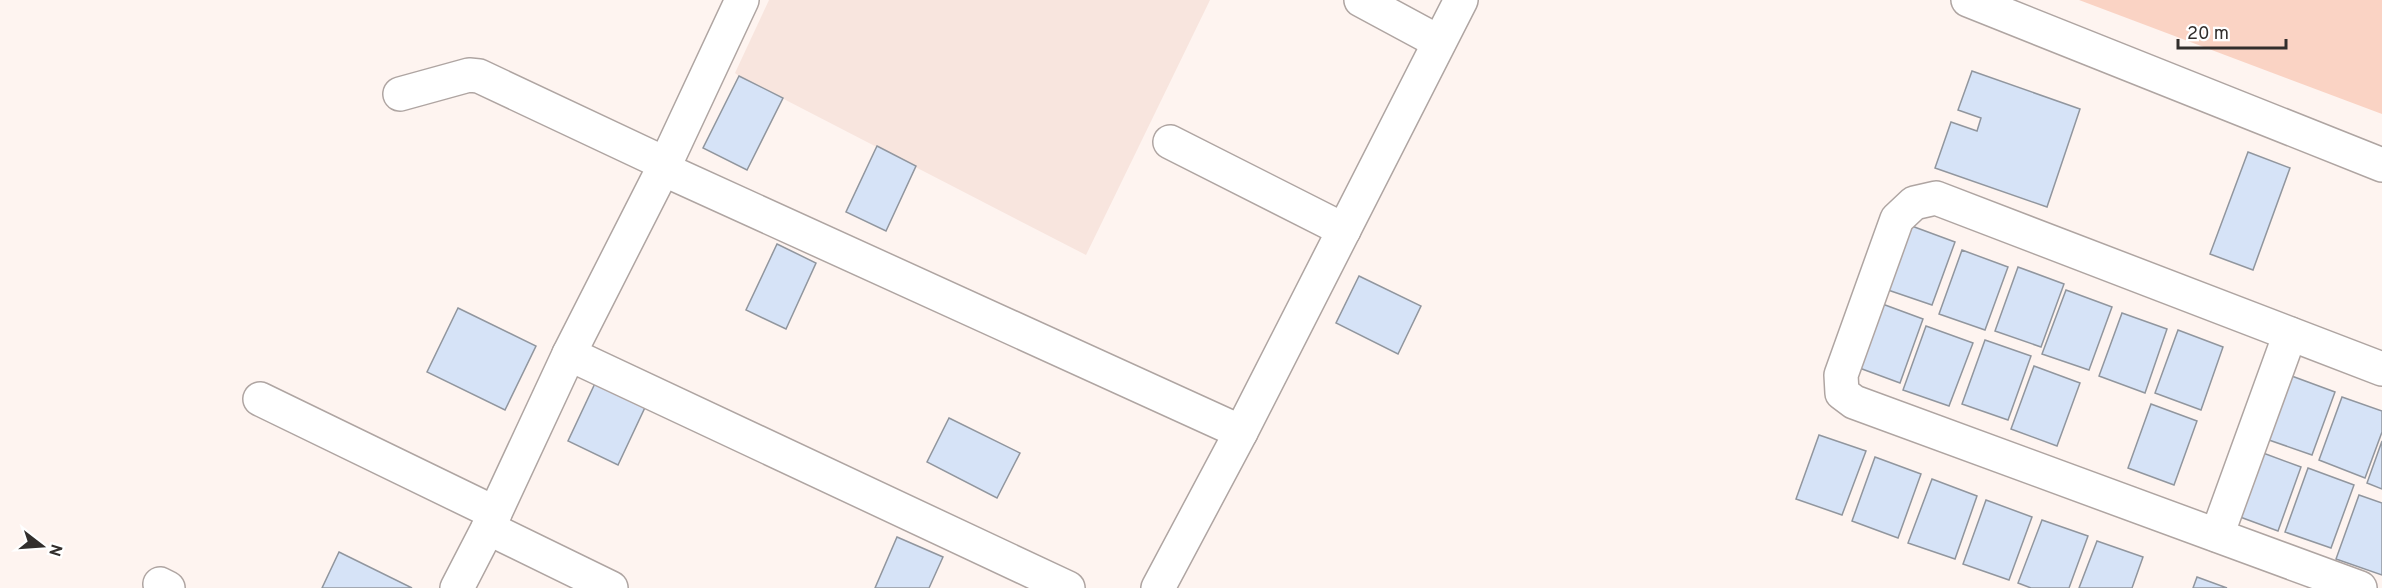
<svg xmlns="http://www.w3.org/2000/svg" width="2382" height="588" font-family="Overpass,sans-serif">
  <rect width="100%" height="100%" fill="#fef4f0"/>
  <!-- built -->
  <polygon fill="#f8e5de" points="769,0 1210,0 1086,255 739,76 735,73"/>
  <!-- green -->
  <polygon fill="#fad3c4" points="2079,0 2382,0 2382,114"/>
  <!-- building -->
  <g fill="#d6e3f7" stroke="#91969e" stroke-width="1.5">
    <polygon points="1972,71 2080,109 2047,207 1935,168 1951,122 1977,131 1981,118 1958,110"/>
    <polygon points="739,76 783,98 747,170 703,148"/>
    <polygon points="877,146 916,166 886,231 846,212"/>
    <polygon points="2248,152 2290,168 2253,270 2210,254"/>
    <polygon points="1909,225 1955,242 1932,305 1885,289"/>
    <polygon points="777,244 816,263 786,329 746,310"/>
    <polygon points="1962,250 2008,267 1985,330 1939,314"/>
    <polygon points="2018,267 2064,284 2041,347 1995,331"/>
    <polygon points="1359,276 1421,306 1398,354 1336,323"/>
    <polygon points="2066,290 2112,307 2089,370 2042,354"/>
    <polygon points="1877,302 1923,319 1900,383 1854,366"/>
    <polygon points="458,308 536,346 505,410 427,372"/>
    <polygon points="2122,313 2167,329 2145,393 2099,376"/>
    <polygon points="1926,326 1973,343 1949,406 1903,390"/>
    <polygon points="2178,330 2223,347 2201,410 2155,393"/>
    <polygon points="1985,340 2031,356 2008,420 1962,404"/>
    <polygon points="2034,366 2080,383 2057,446 2011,429"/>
    <polygon points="2289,375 2335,392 2312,455 2266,439"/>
    <polygon points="598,377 648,401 618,465 568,441"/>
    <polygon points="2342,397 2382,411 2382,432 2365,478 2319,460"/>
    <polygon points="2151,404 2197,421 2174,485 2128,468"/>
    <polygon points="949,418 1020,453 997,498 927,462"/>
    <polygon points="1819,435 1866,451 1842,515 1796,499"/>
    <polygon points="2382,441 2382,489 2367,483"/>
    <polygon points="2255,450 2301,467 2278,531 2232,514"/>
    <polygon points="1875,457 1921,474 1898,538 1852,521"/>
    <polygon points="2308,468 2354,485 2331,548 2285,532"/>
    <polygon points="1932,479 1977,496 1955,559 1908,543"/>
    <polygon points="2359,495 2382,503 2382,575 2336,559"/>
    <polygon points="1986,500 2032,517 2009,580 1963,564"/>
    <polygon points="2042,520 2088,536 2069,588 2031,588 2018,583"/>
    <polygon points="897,537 943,557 929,588 875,588"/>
    <polygon points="2097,541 2143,557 2132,588 2079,588"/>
    <polygon points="339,552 412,588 322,588"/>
    <polygon points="2197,577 2227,588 2193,588"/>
  </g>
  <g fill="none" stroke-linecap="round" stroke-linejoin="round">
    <defs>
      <g id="minor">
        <polyline points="1361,0 1439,42"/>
        <polyline points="1968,0 2382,165"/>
        <polyline points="400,94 469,75 479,76 666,164"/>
        <polyline points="1170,142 1344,230"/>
        <polyline points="663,169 1241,432"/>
        <polyline points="569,354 1068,588"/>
        <polyline points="260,399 495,513"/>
        <polyline points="488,528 611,588"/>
        <polyline points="2217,535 2290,334"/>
        <polyline points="160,584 168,588"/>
        <polyline points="457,588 488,528 569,354 663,169 742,0"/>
        <polyline points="1158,588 1241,432 1461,0"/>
        <polyline points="2360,588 1854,402 1842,393 1841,375 1897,219 1914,203 1936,198 2382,369"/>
      </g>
    </defs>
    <!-- minor casing -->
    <use href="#minor" stroke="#afa5a2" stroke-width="36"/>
    <!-- minor -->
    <use href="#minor" stroke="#fff" stroke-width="33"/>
  </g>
  <!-- north arrow -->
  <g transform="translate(42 546) rotate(107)" stroke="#ffffff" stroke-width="4.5" paint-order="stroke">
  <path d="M0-4.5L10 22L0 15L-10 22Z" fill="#322e2c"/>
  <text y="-9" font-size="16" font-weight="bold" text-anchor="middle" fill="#322e2c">N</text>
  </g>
  <!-- scale -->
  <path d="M2178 39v9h108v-9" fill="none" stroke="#322e2c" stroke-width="3"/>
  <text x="2187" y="39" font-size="18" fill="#322e2c" stroke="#ffffff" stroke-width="4.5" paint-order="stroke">20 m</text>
</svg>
